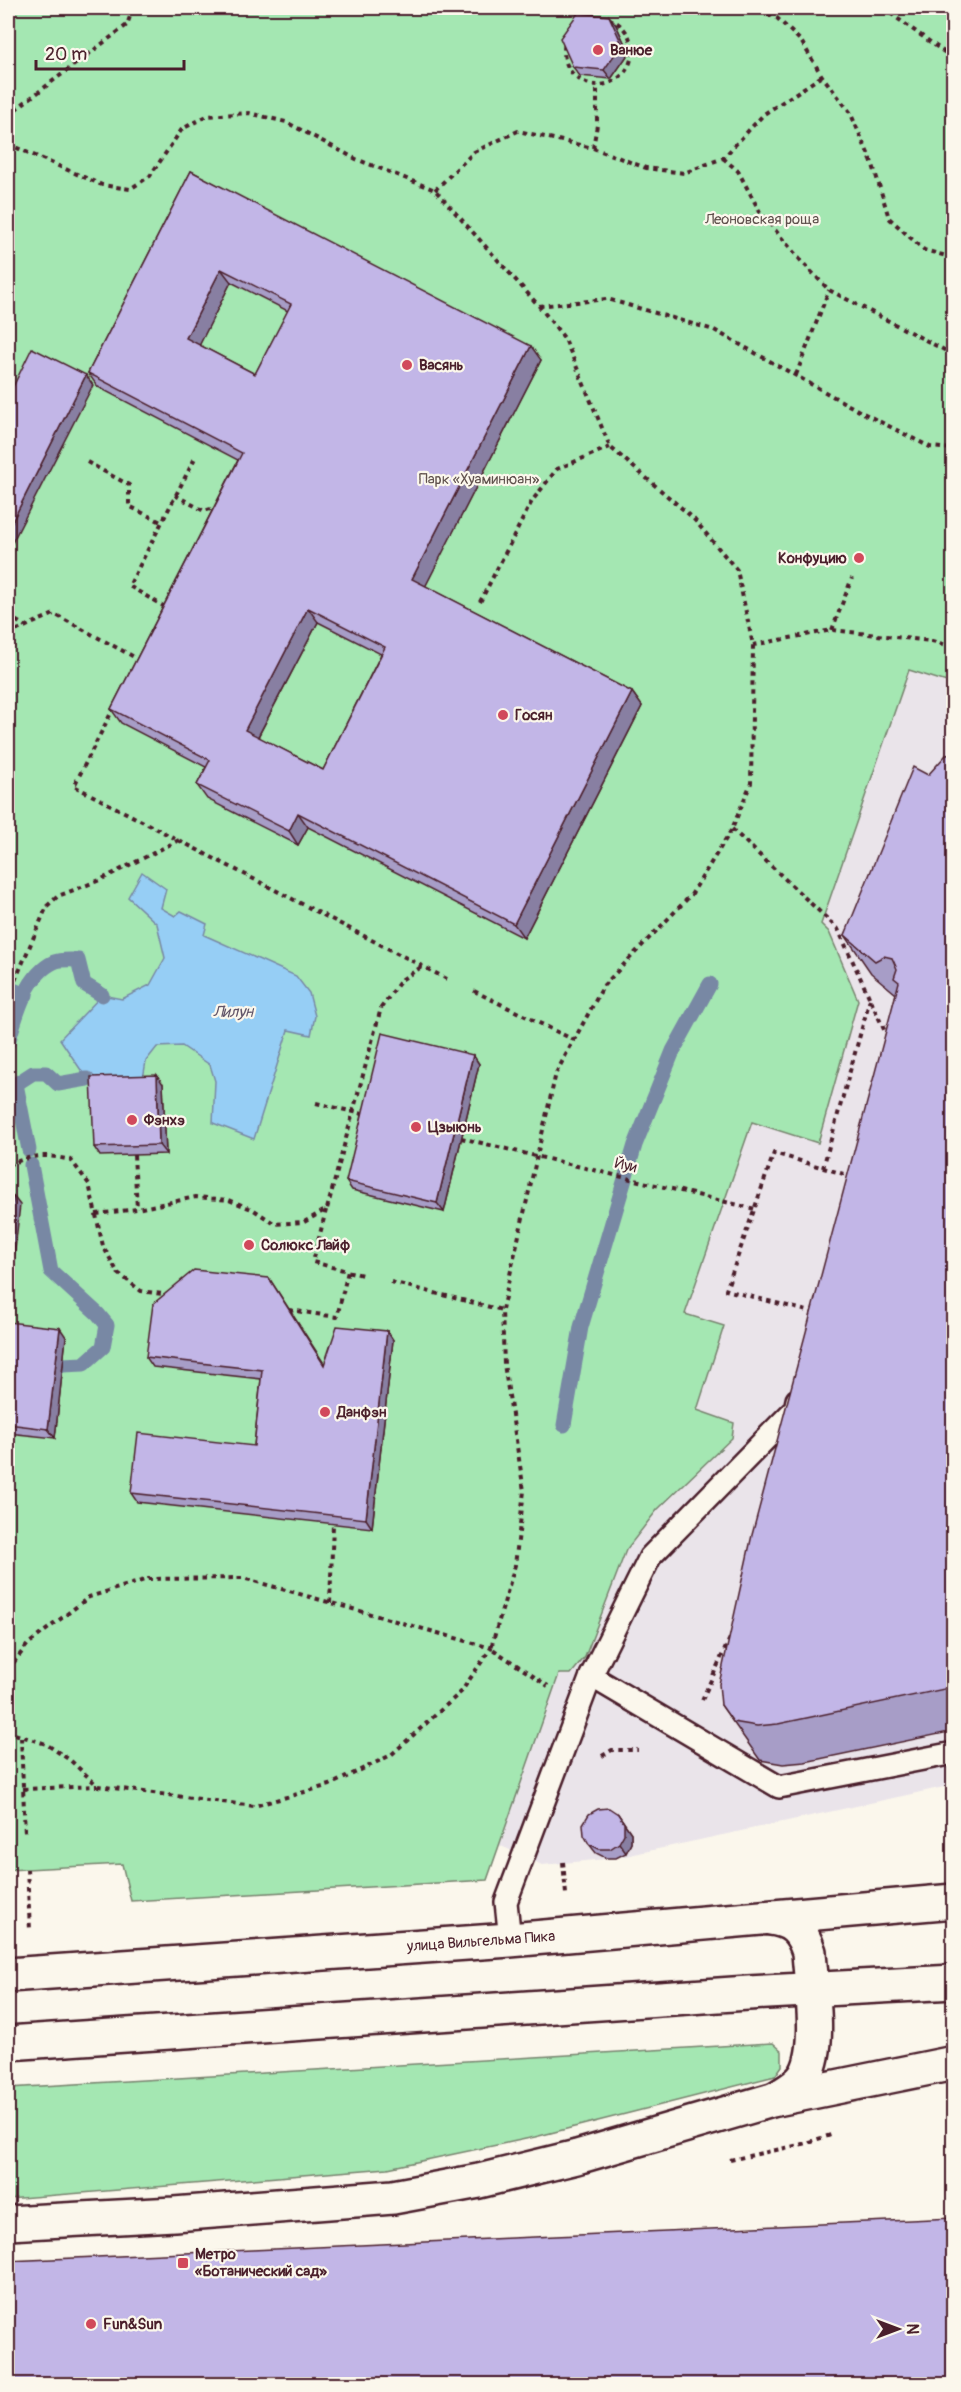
<svg xmlns="http://www.w3.org/2000/svg" width="961" height="2392" font-family="Pangolin,sans-serif">
  <rect width="100%" height="100%" fill="#fbf7ec"/>
  <filter id="ink" filterUnits="userSpaceOnUse"><feTurbulence type="fractalNoise" baseFrequency=".0167" numOctaves="2"/><feDisplacementMap in="SourceGraphic" scale="12" xChannelSelector="R" yChannelSelector="G"/><feConvolveMatrix kernelMatrix="1 2 1 2 8 2 1 2 1" color-interpolation-filters="sRGB"/></filter>
  <g filter="url(#ink)">
    <!-- built -->
    <polygon fill="#eae4ea" points="909,670 953,684 953,1785 616,1858 542,1865 499,1845"/>
    <!-- green -->
    <g fill="#a4e7b2" stroke="#77836e" stroke-width="1.5">
      <polygon points="8,8 953,8 953,684 909,670 821,924 829,932 858,1000 818,1143 752,1122 685,1314 724,1326 697,1410 734,1423 732,1438 657,1510 626,1550 585,1657 571,1674 559,1674 487,1880 131,1901 122,1864 8,1870"/>
      <polygon points="773,2043 782,2051 782,2066 775,2076 535,2137 388,2168 8,2199 8,2088"/>
    </g>
    <!-- water -->
    <polygon fill="#96cef5" stroke="#7888a4" stroke-width="1.5" points="142,872 166,889 161,908 175,916 181,911 207,924 204,935 296,976 309,993 315,1016 311,1035 288,1030 254,1139 213,1123 215,1081 210,1065 182,1046 157,1047 146,1061 143,1079 87,1079 60,1039 102,995 122,999 150,985 165,958 157,924 128,897"/>
    <g fill="none" stroke-linecap="round" stroke-linejoin="round">
      <!-- stream -->
      <g stroke="#7888a4" stroke-width="15">
        <polyline points="8,988 26,995"/>
        <path d="M8,1043C16,1016 26,975 54,962C60,959 71,960 78,960L84,984L102,995"/>
        <polyline points="8,1083 16,1084 33,1073 46,1073 58,1084 87,1079"/>
        <polyline points="16,1084 29,1150"/>
        <polyline points="31,1165 51,1271 98,1314 107,1325 103,1347 84,1364 63,1365"/>
        <polyline points="564,1425 581,1327 635,1145 673,1051 710,984"/>
      </g>
      <defs>
        <g id="service">
          <polyline points="797,1400 795,1409 650,1557 591,1676 779,1787 954,1753"/>
          <polyline points="510,1940 506,1902 591,1676"/>
        </g>
        <g id="minor">
          <path d="M770,1918C793,1921 802,1930 809,1952C811,1986 822,2044 806,2074C800,2085 787,2092 777,2098"/>
          <polyline points="8,2223 174,2214 393,2197 479,2181 577,2157 772,2100 954,2063"/>
        </g>
        <g id="secondary">
          <polyline points="8,1975 510,1940 954,1901"/>
          <polyline points="8,2043 748,1993 954,1982"/>
        </g>
      </defs>
      <!-- service casing -->
      <use href="#service" stroke="#4a1f2b" stroke-width="26"/>
      <!-- minor casing -->
      <use href="#minor" stroke="#4a1f2b" stroke-width="38"/>
      <!-- secondary casing -->
      <use href="#secondary" stroke="#4a1f2b" stroke-width="38"/>
      <!-- path -->
      <g stroke="#4a1f2b" stroke-width="4" stroke-dasharray="4.5 4.5" stroke-linecap="butt">
        <polyline points="751,8 777,18 801,41 822,76 850,112 873,165 889,218 924,250 954,258"/>
        <polyline points="883,8 954,59"/>
        <circle cx="598" cy="51" r="34"/>
        <polyline points="8,115 127,25 133,8"/>
        <polyline points="8,144 102,185 130,189 150,176 182,129 207,116 249,113 286,122 356,159 435,190 539,306 565,339 610,447 692,517 737,570 753,645 751,783 732,829 691,895 604,985 556,1073 537,1156 502,1310 504,1364 524,1491 515,1565 491,1648 548,1686"/>
        <polyline points="593,148 597,125 597,85"/>
        <polyline points="723,158 738,171 760,212 802,262 829,290 954,355"/>
        <polyline points="435,190 474,152 518,131 593,148 646,168 684,173 723,158 764,114 822,76"/>
        <polyline points="539,306 607,299 714,330 861,412 930,447 954,449"/>
        <polyline points="796,375 829,290"/>
        <polyline points="87,462 129,485 129,506 161,522"/>
        <polyline points="175,495 204,511 217,507"/>
        <polyline points="480,602 532,501 557,469 610,447"/>
        <polyline points="165,607 129,586 196,456"/>
        <polyline points="8,616 25,626"/>
        <polyline points="832,630 852,578"/>
        <polyline points="8,634 54,614 138,659"/>
        <polyline points="753,645 832,630 932,641 954,647"/>
        <polyline points="114,707 74,786 447,979"/>
        <polyline points="732,829 838,929 887,1036"/>
        <polyline points="474,991 574,1040"/>
        <polyline points="8,997 47,906 58,896 100,880 179,840"/>
        <polyline points="316,1103 367,1115"/>
        <polyline points="461,1138 755,1209"/>
        <polyline points="134,1155 137,1209"/>
        <path d="M8,1165C35,1154 43,1154 71,1160L89,1184L103,1246L118,1273L141,1291L169,1295"/>
        <polyline points="823,1168 870,999"/>
        <polyline points="326,1210 313,1262 362,1275"/>
        <polyline points="96,1214 137,1209 196,1197 229,1200 254,1210 275,1224 304,1222 327,1209 381,1008 401,980 423,966"/>
        <polyline points="391,1282 502,1310"/>
        <polyline points="289,1310 337,1317 348,1271"/>
        <polyline points="815,1313 726,1290 774,1153 850,1176"/>
        <polyline points="330,1603 333,1524"/>
        <polyline points="8,1670 28,1644 89,1597 148,1579 243,1578 491,1648 461,1692 391,1755 330,1785 254,1806 98,1786 70,1760 46,1744 8,1732"/>
        <polyline points="702,1700 730,1638"/>
        <polyline points="21,1737 25,1835"/>
        <polyline points="602,1756 612,1750 638,1750"/>
        <polyline points="23,1789 97,1786"/>
        <polyline points="563,1862 566,1894"/>
        <polyline points="27,1869 30,1930"/>
        <polyline points="730,2160 799,2145 834,2134"/>
      </g>
      <!-- service -->
      <use href="#service" stroke="#fbf7ec" stroke-width="21"/>
      <!-- minor -->
      <use href="#minor" stroke="#fbf7ec" stroke-width="33"/>
      <!-- secondary -->
      <use href="#secondary" stroke="#fbf7ec" stroke-width="33"/>
    </g>
    <!-- wall -->
    <g fill="#a79dc7" stroke="#4a1f2b" stroke-width="1.5" fill-rule="evenodd">
      <polygon points="609,16 616,25 629,53 611,79 580,76 573,67"/>
      <path d="M191,171L541,360L425,586L632,692L642,706L524,938L308,827L298,845L207,799L197,785L206,767L121,723L111,709L238,460L98,387L88,373ZM231,282L288,311L255,374L199,345ZM318,622L381,654L323,770L258,737Z"/>
      <polygon points="954,754 954,1731 805,1762 783,1764 760,1760 721,1705 896,994 871,973 845,935 928,775"/>
      <polygon points="473,1055 479,1064 444,1212 352,1190 346,1181"/>
      <polygon points="163,1084 166,1154 100,1156 94,1147"/>
      <polygon points="269,1278 325,1365 387,1331 393,1340 372,1528 137,1502 131,1493 254,1446 261,1379 153,1367 146,1357"/>
      <polygon points="8,1322 66,1337 55,1438 8,1433"/>
      <polygon points="618,1814 631,1833 631,1843 626,1853 616,1858 606,1858 596,1853 589,1844"/>
    </g>
    <!-- shaded-wall -->
    <g fill="#887fa2" stroke="#4a1f2b" stroke-width="1.5">
      <polygon points="609,16 616,25 629,53 611,79 604,70"/>
      <polygon points="221,269 231,282 196,352 186,338"/>
      <polygon points="531,346 541,360 422,593 412,579"/>
      <polygon points="86,375 93,385 12,543 8,537 8,530"/>
      <polygon points="308,608 318,622 254,744 245,730"/>
      <polygon points="632,692 642,706 524,938 514,924"/>
      <polygon points="298,813 308,827 298,845 289,831"/>
      <polygon points="473,1055 479,1064 444,1212 437,1203"/>
      <polygon points="157,1075 163,1084 166,1154 159,1145"/>
      <polygon points="13,1196 20,1205 10,1294 8,1291 8,1245"/>
      <polygon points="60,1328 66,1337 55,1438 48,1429"/>
      <polygon points="387,1331 393,1340 372,1528 366,1519"/>
      <polygon points="618,1814 631,1833 631,1843 626,1853 619,1843"/>
    </g>
    <!-- building -->
    <g fill="#c2b6e7" stroke="#4a1f2b" stroke-width="1.5" fill-rule="evenodd">
      <polygon points="578,13 609,16 622,44 604,70 573,67 560,38"/>
      <path d="M191,171L531,346L412,579L632,692L514,924L298,813L289,831L197,785L210,760L111,709L242,453L88,373ZM221,269L291,304L255,374L186,338ZM308,608L385,647L323,770L245,730Z"/>
      <polygon points="32,348 86,375 8,530 8,397"/>
      <polygon points="954,754 954,1687 778,1724 757,1726 733,1722 721,1705 719,1684 752,1535 899,982 894,978 897,969 892,958 884,956 875,961 845,935 913,767 928,775 946,755"/>
      <polygon points="382,1033 473,1055 437,1203 346,1181"/>
      <polygon points="157,1075 159,1145 94,1147 91,1077"/>
      <polygon points="8,1195 13,1196 8,1245"/>
      <polygon points="194,1270 269,1278 324,1365 337,1326 387,1331 366,1519 131,1493 138,1433 254,1446 262,1370 146,1357 153,1304"/>
      <polygon points="8,1322 60,1328 48,1429 8,1424"/>
      <polygon points="609,1808 618,1814 624,1823 624,1834 619,1843 610,1849 599,1849 589,1844 584,1835 583,1824 589,1814 598,1809"/>
      <polygon points="954,2218 954,2385 8,2385 8,2261"/>
    </g>
  </g>
  <!-- markers -->
  <g fill="#d1495b" stroke="#fbf7ec" stroke-width="2">
    <circle cx="598" cy="50" r="6"/>
    <circle cx="407" cy="365" r="6"/>
    <circle cx="859" cy="558" r="6"/>
    <circle cx="503" cy="715" r="6"/>
    <circle cx="132" cy="1120" r="6"/>
    <circle cx="416" cy="1127" r="6"/>
    <circle cx="249" cy="1245" r="6"/>
    <circle cx="325" cy="1412" r="6"/>
    <rect x="177" y="2257" width="12" height="12" rx="3"/>
    <circle cx="91" cy="2324" r="6"/>
  </g>
  <g text-anchor="middle" stroke-width="4.5" stroke-linejoin="round" paint-order="stroke">
    <!-- poi labels -->
    <g font-size="15" font-weight="bold" fill="#4a1f2b" stroke="#fbf7ec" text-anchor="start">
      <text x="610" y="55">Ванюе</text>
      <text x="419" y="370">Васянь</text>
      <text x="847" y="563" text-anchor="end">Конфуцию</text>
      <text x="515" y="720">Госян</text>
      <text x="144" y="1125">Фэнхэ</text>
      <text x="428" y="1132">Цзыюнь</text>
      <text x="261" y="1250">Солюкс Лайф</text>
      <text x="337" y="1417">Данфэн</text>
      <text x="195" y="2259">Метро<tspan x="195" dy="17">«Ботанический сад»</tspan></text>
      <text x="103" y="2329">Fun&amp;Sun</text>
    </g>
    <!-- park labels -->
    <g font-size="15" fill="#60514d" stroke="#fbf7ec">
      <text x="762" y="224">Леоновская роща</text>
      <text x="479" y="484">Парк «Хуаминюан»</text>
    </g>
    <!-- street labels -->
    <g font-size="15" fill="#4a1f2b" stroke="#fbf7ec">
      <text transform="translate(626 1165) rotate(13)" y="5">Йуи</text>
      <text transform="translate(481 1941) rotate(-4)" y="5">улица Вильгельма Пика</text>
    </g>
    <!-- water labels -->
    <g font-size="16" font-style="italic" fill="#615468" stroke="#fbf7ec">
      <text x="233" y="1017">Лилун</text>
    </g>
  </g>
  <!-- margin -->
  <rect width="961" height="2392" fill="none" stroke="#fbf7ec" stroke-width="30"/>
  <rect x="15" y="15" width="931" height="2362" fill="none" stroke="#4a1f2b" stroke-width="2" filter="url(#ink)"/>
  <!-- north arrow -->
  <g transform="translate(898 2329) rotate(90)" stroke="#fbf7ec" stroke-width="4.5" paint-order="stroke">
  <path d="M0-4.5L10 22L0 15L-10 22Z" fill="#4a1f2b"/>
  <text y="-9" font-size="16" font-weight="bold" text-anchor="middle" fill="#4a1f2b">N</text>
  </g>
  <!-- scale -->
  <path d="M36 60v9h148v-9" fill="none" stroke="#4a1f2b" stroke-width="3"/>
  <text x="45" y="60" font-size="18" fill="#4a1f2b" stroke="#fbf7ec" stroke-width="4.5" paint-order="stroke">20 m</text>
</svg>
